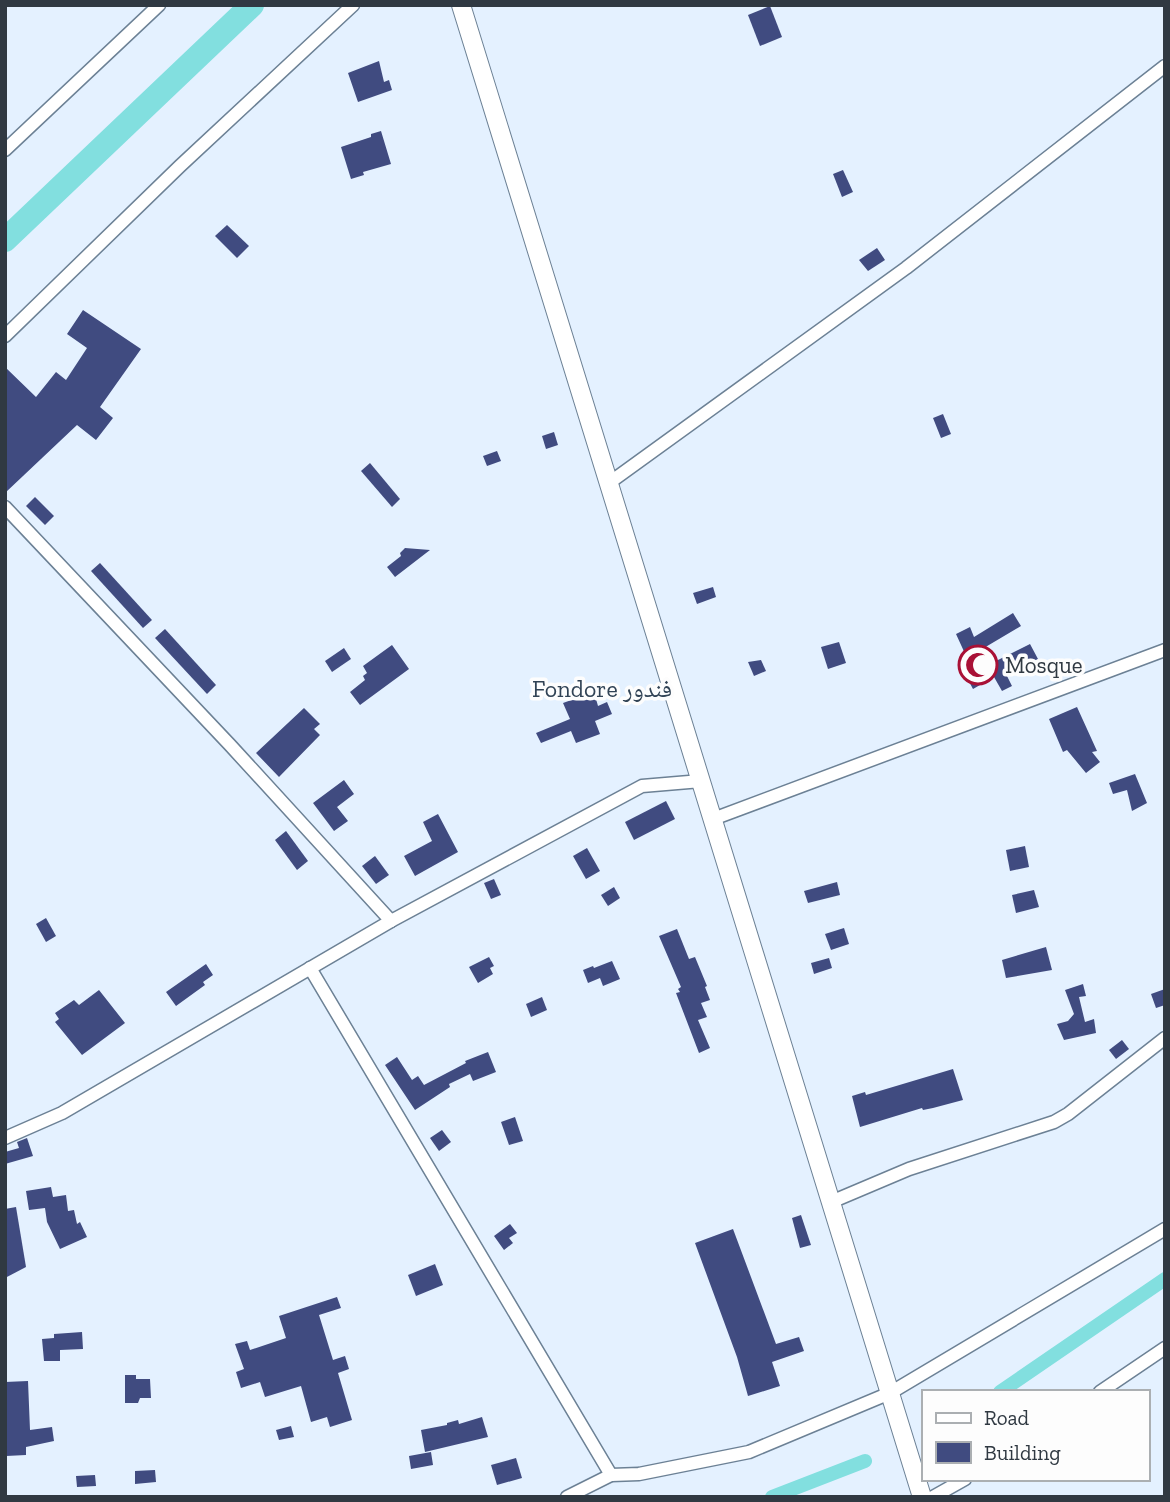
<svg xmlns="http://www.w3.org/2000/svg" width="1170" height="1502" font-family="'Zilla Slab','Noto Naskh Arabic',serif">
  <rect width="100%" height="100%" fill="#e4f1ff"/>
  <g fill="none" stroke-linecap="round" stroke-linejoin="round">
    <!-- canal -->
    <g stroke="#82dfdf" stroke-width="14">
      <polyline points="1000,1392 1165,1279"/>
      <polyline points="772,1497 865,1461"/>
    </g>
    <!-- river -->
    <polyline stroke="#82dfdf" stroke-width="24" points="5,240 252,5"/>
  </g>
  <!-- building -->
  <g fill="#404b80">
    <polygon points="770,6 782,37 760,46 748,15"/>
    <polygon points="379,61 384,82 389,80 392,90 358,102 348,73"/>
    <polygon points="381,131 391,164 363,172 364,175 351,179 341,147 371,137 371,134"/>
    <polygon points="843,170 853,192 842,197 833,174"/>
    <polygon points="227,225 249,246 237,258 215,236"/>
    <polygon points="877,248 885,260 868,271 859,260"/>
    <polygon points="83,310 141,349 100,407 113,418 96,440 77,425 5,493 5,367 36,397 56,372 66,380 87,348 67,334"/>
    <polygon points="943,414 951,434 941,438 933,418"/>
    <polygon points="554,432 558,445 546,449 542,436"/>
    <polygon points="497,451 501,461 487,466 483,456"/>
    <polygon points="370,463 400,499 392,507 361,471"/>
    <polygon points="35,497 54,516 45,525 26,506"/>
    <polygon points="405,548 430,550 395,577 387,567 401,556 400,553"/>
    <polygon points="100,563 152,620 143,628 91,571"/>
    <polygon points="713,587 716,597 697,604 693,593"/>
    <polygon points="1013,613 1021,626 967,658 956,634 970,627 974,637"/>
    <polygon points="165,629 216,685 207,694 155,638"/>
    <polygon points="839,642 846,663 828,669 821,647"/>
    <polygon points="1030,644 1038,659 1006,674 1012,686 1002,691 994,677 973,689 966,676"/>
    <polygon points="392,645 409,669 360,705 350,692 365,680 363,676 367,673 363,666"/>
    <polygon points="344,648 351,659 332,672 325,661"/>
    <polygon points="761,660 766,671 754,676 748,662"/>
    <polygon points="594,692 598,706 607,702 612,714 595,721 600,734 576,743 571,731 541,743 536,733 570,719 563,703"/>
    <polygon points="1077,707 1097,751 1092,752 1100,762 1086,773 1067,750 1063,752 1049,719"/>
    <polygon points="304,708 320,724 314,729 320,735 279,777 256,753"/>
    <polygon points="1135,774 1147,803 1132,811 1127,790 1113,794 1109,783"/>
    <polygon points="344,780 354,794 337,807 348,821 334,831 313,803"/>
    <polygon points="666,801 675,819 634,840 625,822"/>
    <polygon points="438,814 458,852 415,876 404,856 432,841 423,822"/>
    <polygon points="286,831 308,861 297,870 275,840"/>
    <polygon points="1025,846 1029,867 1010,871 1006,850"/>
    <polygon points="587,848 600,871 586,879 573,856"/>
    <polygon points="375,856 389,875 376,884 362,866"/>
    <polygon points="494,879 501,895 491,899 484,883"/>
    <polygon points="837,882 840,895 808,903 804,891"/>
    <polygon points="614,887 620,898 608,906 601,895"/>
    <polygon points="1034,890 1039,907 1016,913 1012,895"/>
    <polygon points="46,918 56,936 46,942 36,924"/>
    <polygon points="844,928 849,944 831,950 825,934"/>
    <polygon points="677,929 689,959 695,957 707,986 705,987 710,1000 701,1003 707,1017 698,1020 710,1048 699,1053 676,993 680,992 678,989 681,987 659,936"/>
    <polygon points="1046,947 1052,970 1006,978 1002,960"/>
    <polygon points="489,957 494,966 490,968 493,974 478,983 469,967"/>
    <polygon points="829,958 832,968 814,974 811,963"/>
    <polygon points="612,961 620,979 603,986 600,978 588,983 583,970 593,966 594,968"/>
    <polygon points="206,964 213,975 203,982 205,985 176,1006 166,992"/>
    <polygon points="1083,984 1086,996 1079,997 1085,1022 1094,1019 1096,1033 1064,1040 1057,1024 1068,1021 1074,1014 1065,990"/>
    <polygon points="1165,989 1165,1005 1156,1008 1151,994"/>
    <polygon points="99,990 125,1023 82,1055 55,1022 59,1019 55,1013 74,1000 79,1005"/>
    <polygon points="542,997 547,1010 531,1017 526,1004"/>
    <polygon points="1122,1040 1129,1049 1116,1059 1109,1050"/>
    <polygon points="488,1052 496,1072 473,1081 470,1074 449,1084 450,1087 415,1110 385,1065 397,1057 412,1080 418,1076 424,1085 466,1063 465,1061"/>
    <polygon points="953,1069 963,1100 933,1108 923,1110 922,1108 860,1127 852,1096 865,1092 866,1095"/>
    <polygon points="515,1117 523,1141 509,1145 501,1122"/>
    <polygon points="442,1130 451,1142 439,1151 430,1138"/>
    <polygon points="27,1138 33,1156 5,1164 5,1152 19,1148 17,1142"/>
    <polygon points="51,1187 53,1197 66,1195 68,1211 74,1210 77,1224 80,1222 87,1237 60,1249 47,1222 45,1208 29,1210 26,1191"/>
    <polygon points="16,1207 26,1267 5,1278 5,1209"/>
    <polygon points="801,1215 811,1245 800,1248 792,1218"/>
    <polygon points="510,1224 517,1233 509,1238 513,1243 504,1250 494,1236"/>
    <polygon points="733,1229 776,1344 799,1337 804,1351 772,1362 780,1386 748,1396 737,1357 695,1243"/>
    <polygon points="435,1264 443,1285 416,1296 408,1275"/>
    <polygon points="337,1297 341,1308 319,1315 333,1360 345,1356 349,1369 338,1373 352,1420 330,1427 327,1417 311,1422 301,1386 265,1397 260,1382 241,1388 236,1372 244,1369 235,1344 247,1341 250,1350 286,1338 279,1316"/>
    <polygon points="82,1332 83,1349 60,1350 60,1361 44,1361 42,1339 54,1338 54,1334"/>
    <polygon points="125,1375 136,1375 136,1379 150,1379 151,1398 140,1398 138,1403 125,1403"/>
    <polygon points="28,1381 30,1430 52,1427 54,1441 26,1447 26,1455 6,1456 5,1382"/>
    <polygon points="482,1417 488,1437 425,1452 421,1430 447,1425 447,1423 458,1420 459,1424"/>
    <polygon points="291,1426 294,1437 279,1440 276,1430"/>
    <polygon points="431,1452 433,1465 411,1469 409,1456"/>
    <polygon points="516,1458 522,1478 497,1485 491,1465"/>
    <polygon points="155,1470 156,1482 135,1484 135,1471"/>
    <polygon points="95,1475 96,1486 77,1487 76,1476"/>
  </g>
  <g fill="none" stroke-linecap="round" stroke-linejoin="round">
    <defs>
      <g id="street">
        <polyline points="5,150 159,5"/>
        <polyline points="5,336 180,166 353,5"/>
        <polyline points="609,483 906,268 1165,66"/>
        <polyline points="5,507 230,745 391,921"/>
        <polyline points="713,819 1165,650"/>
        <polyline points="310,968 611,1475"/>
        <polyline points="5,1138 62,1113 391,921 642,786 701,781"/>
        <polyline points="831,1202 909,1169 1054,1122 1068,1114 1165,1038"/>
        <polyline points="1100,1392 1165,1348"/>
        <polyline points="567,1497 611,1475 639,1474 749,1452 890,1393 1165,1229"/>
        <polyline points="933,1497 965,1479"/>
      </g>
      <polyline id="secondary" points="461,5 922,1497"/>
    </defs>
    <!-- street casing -->
    <use href="#street" stroke="#6c8195" stroke-width="15"/>
    <!-- secondary casing -->
    <use href="#secondary" stroke="#6c8195" stroke-width="20"/>
    <!-- street -->
    <use href="#street" stroke="#fff" stroke-width="12"/>
    <!-- secondary -->
    <use href="#secondary" stroke="#fff" stroke-width="18"/>
  </g>
  <!-- icons -->
  <defs>
    <symbol id="mosque-ring" viewBox="-11 -11 22 22"><circle r="9.5" fill="#fdfdfd" stroke="#a91136" stroke-width="1.5"/><path d="M3.5-4.9A6 6 0 1 0 3.5 4.9A5 5 0 1 1 3.5-4.9Z" fill="#a91136"/></symbol>
  </defs>
  <g fill-rule="evenodd">
    <use href="#mosque-ring" x="956" y="643" width="44" height="44"/>
  </g>
  <g text-anchor="middle" stroke-width="7" stroke-linejoin="round" paint-order="stroke">
    <!-- poi labels -->
    <g font-size="23" fill="#303942" stroke="#fdfdfd" text-anchor="start">
      <text x="1005" y="673">Mosque</text>
    </g>
    <!-- neighbourhood labels -->
    <g font-size="24" fill="#314355" stroke="#fdfdfd">
      <text x="602" y="697">Fondore فندور</text>
    </g>
  </g>
  <!-- border -->
  <rect width="1170" height="1502" fill="none" stroke="#303942" stroke-width="14"/>
  <!-- legend -->
  <rect x="922" y="1390" width="228" height="91" fill="#fdfdfd" stroke="#abafb2" stroke-width="2"/>
  <rect x="936" y="1413" width="35" height="10" fill="#ffffff" stroke="#abafb2" stroke-width="2"/>
  <text x="984" y="1425" font-size="21" fill="#303942">Road</text>
  <rect x="936" y="1442" width="35" height="21" fill="#404b80" stroke="#abafb2" stroke-width="2"/>
  <text x="984" y="1460" font-size="21" fill="#303942">Building</text>
</svg>
